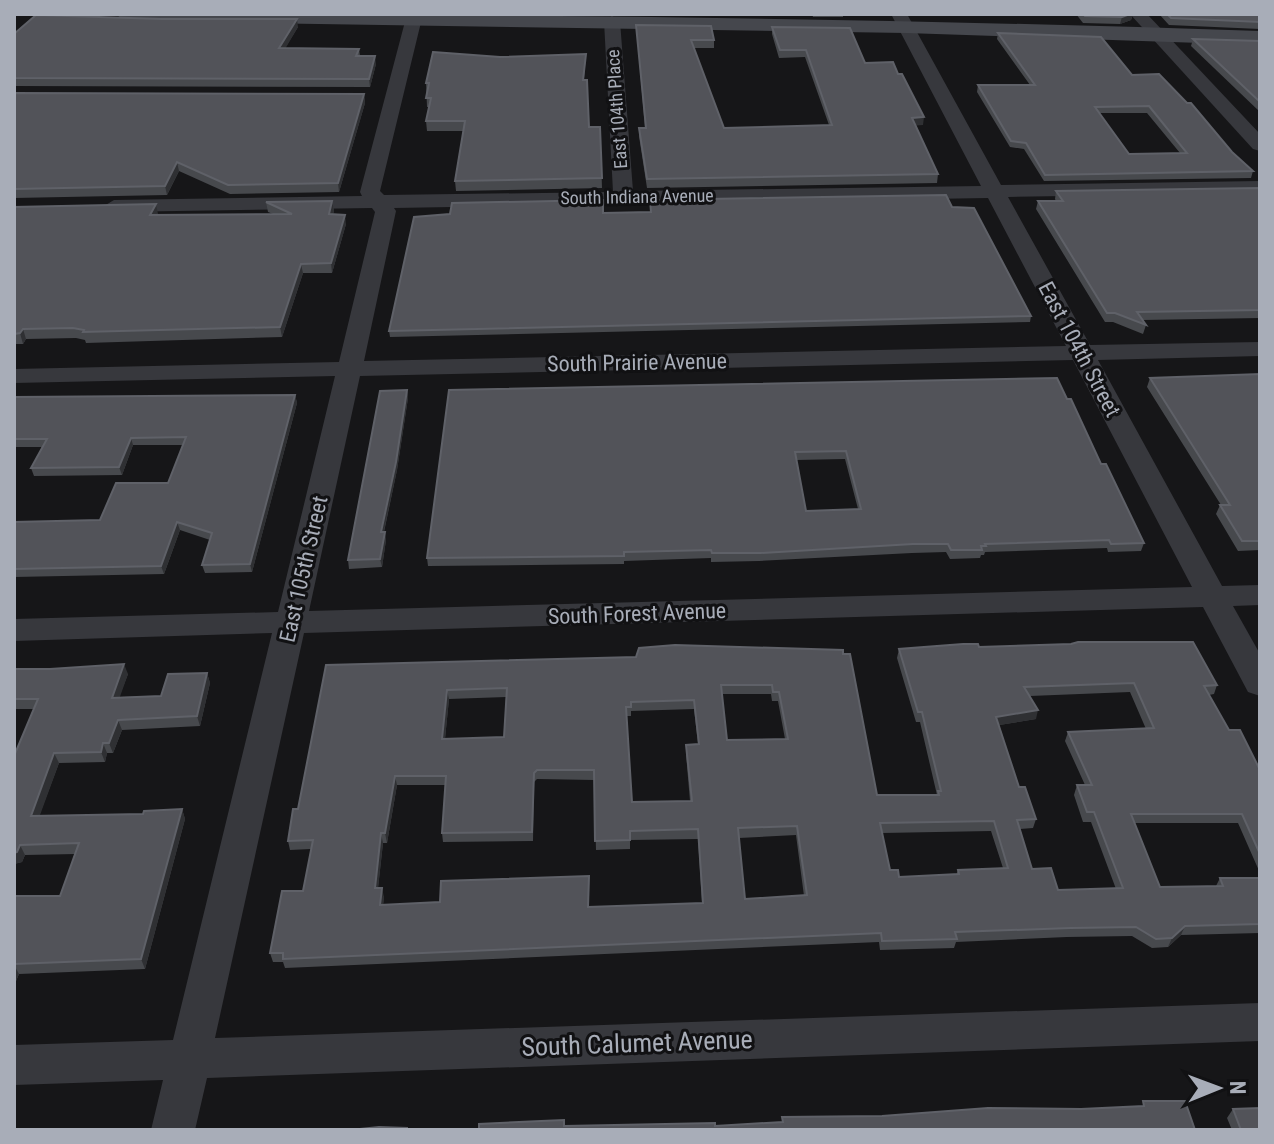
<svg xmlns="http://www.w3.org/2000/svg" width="1274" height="1144" font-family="'Roboto Condensed',sans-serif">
  <rect width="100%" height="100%" fill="#161618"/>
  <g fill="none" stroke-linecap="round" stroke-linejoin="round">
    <!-- street -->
    <g fill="#37383d" fill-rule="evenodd">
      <path d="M407,14H423L380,191L384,195L613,192L604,21L612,16L620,21L633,191L981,186L891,14H907L1001,185L1260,181V193L1008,197L1090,345L1260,342V356L1098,360L1222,586L1260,585V605L1233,606L1260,654V696L1248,692L1203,607L304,633L215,1038L1260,1003V1041L207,1078L195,1130H151L163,1080L14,1085V1045L173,1040L272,633L14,641V619L278,612L335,376L14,383V369L339,362L375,212L372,208L114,212L104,206L114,200L362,196L360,192ZM988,198L1066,346L364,361L396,211L394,208ZM1073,360L1192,587L309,611L360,376Z"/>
      <polygon points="1130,14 1147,14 1260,134 1260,151 1253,149"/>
    </g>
    <!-- secondary -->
    <path fill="#45474d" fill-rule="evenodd" d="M115,14C497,14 878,18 1260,31V45L906,33L126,21Z"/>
  </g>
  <!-- wall -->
  <g fill="#47494d" fill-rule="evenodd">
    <polygon points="812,14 843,14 843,17 813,17"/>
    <polygon points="1076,14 1133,14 1131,20 1120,24 1083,23"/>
    <polygon points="1159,14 1260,14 1260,29 1169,25"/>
    <polygon points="636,25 714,40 714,48 694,48 724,128 829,125 805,57 779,58 772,34 772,27 898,74 923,125 915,125 938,174 937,183 647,188 639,136 639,128 645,128"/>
    <polygon points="298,27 285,48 359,49 360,56 376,64 370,87 14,86 14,34"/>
    <path d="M998,33L1132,75L1232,152L1253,171L1251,178L1044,181L1024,149L1010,147L977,92L978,85H1030L997,39ZM1099,113H1147L1180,153L1129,154Z"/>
    <polygon points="1193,39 1260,41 1260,112 1191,46"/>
    <polygon points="586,54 584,80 589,127 600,127 602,188 456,191 455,181 464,131 427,131 426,121 429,107 427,107 426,83 500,57"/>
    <polygon points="14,93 364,94 365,103 339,192 230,194 179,171 167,195 14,198"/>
    <polygon points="1260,188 1260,318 1143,320 1146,325 1143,334 1113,322 1105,322 1036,209 1038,201 1056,201 1055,199 1056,191"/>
    <polygon points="650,200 952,207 1031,316 1030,322 390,337 389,331 603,213 651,212"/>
    <polygon points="332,201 334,211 333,214 346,224 332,273 303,273 282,337 86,343 85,340 76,338 26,339 23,344 14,344 14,207 156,204 157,215 273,214 268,212 266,202"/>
    <polygon points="1260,374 1260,550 1238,551 1216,514 1220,505 1221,505 1147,387 1150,378"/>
    <polygon points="407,390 408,398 397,470 384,532 386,540 382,567 349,569 348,560"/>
    <path d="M449,390L1067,399L1144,543L1141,551L1108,552L1107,548L985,552L984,555H981L980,558L950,559L946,552L912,553L759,561L711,562V558L624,561V564L428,566L427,558ZM845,459L858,509L806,511L796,460Z"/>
    <polygon points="295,395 297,403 252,572 205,573 202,565 210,540 180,530 164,574 14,577 14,522 100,520 168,483 183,445 133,445 122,475 34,476 31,468 42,447 14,447 14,397"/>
    <path d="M979,647L1217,685L1214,694L1209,695L1229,730L1260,770V873L1238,823H1134L1160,887L1216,886L1220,878H1260V933L1181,935L1168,947L1152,948L1132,936L1067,937L956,942L954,948L880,950L879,942L285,968L283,962H273L270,953L303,891L311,849L290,850L288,841L298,809L326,665L636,657L843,650L877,795H937L920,722H916L897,658L899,649ZM1130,692L1146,729L1068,732L1065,741L1085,785H1077L1074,795L1083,822H1091L1116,889L1058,890L1032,869L1020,829L1033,828L1036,819L1019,787L999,725L1036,719L1030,696ZM722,694H771L772,701H778L785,739L727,740ZM506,697L504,737L445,739L449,699ZM694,709L698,744L686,745V754L690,801L632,802L626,716H631V711ZM537,779L594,780L596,850L630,849V840L698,839L702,903L589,907L383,905L384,897L378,888L383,843H387L397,785H445L442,833L443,842L533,841L534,782ZM991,831L1003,868L958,870L956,875L899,877L890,870L882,833ZM796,835L804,896L745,899L739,838Z"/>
    <polygon points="14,669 128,674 119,697 161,696 207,673 210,683 200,726 122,730 113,753 107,753 105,762 59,763 39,816 143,814 182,809 185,819 145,969 19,974 16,981 14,981 14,896 60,896 76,854 25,855 22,862 14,864 14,756 34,709 14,709"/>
    <polygon points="1233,1109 1260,1130 1232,1130 1227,1118"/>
  </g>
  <!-- shaded-wall -->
  <g fill="#2f3033">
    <polygon points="1130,14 1133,14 1131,20 1120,24 1122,17"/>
    <polygon points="297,19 298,27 281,56 279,48"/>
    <polygon points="375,56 376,64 370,87 369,79"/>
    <polygon points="364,94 365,103 339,192 338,183"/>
    <polygon points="924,117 923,125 910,126 912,118"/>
    <polygon points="177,162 179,171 167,195 165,186"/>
    <polygon points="332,201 334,211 330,223 329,214"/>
    <polygon points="156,204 158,214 153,225 150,215"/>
    <polygon points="345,215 346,224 332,273 331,263"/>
    <polygon points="301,264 303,273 282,337 280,327"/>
    <polygon points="23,329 26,339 23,344 20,333"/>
    <polygon points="407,390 408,398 397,470 382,540 381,532"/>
    <polygon points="295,395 297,403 252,572 250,564"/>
    <polygon points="131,438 133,445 122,475 119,467"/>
    <polygon points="177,522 180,530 164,574 161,566"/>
    <polygon points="385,532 386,540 382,567 380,559"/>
    <polygon points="124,664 128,674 116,708 112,698"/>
    <polygon points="207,673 210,683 200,726 197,716"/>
    <polygon points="447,690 449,699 444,748 442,739"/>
    <polygon points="1038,710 1036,719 994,726 996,717"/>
    <polygon points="118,720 122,730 113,753 109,743"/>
    <polygon points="103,743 107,753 105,762 101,752"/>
    <polygon points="54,753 59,763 36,826 31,816"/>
    <polygon points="395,776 397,785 387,843 385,833"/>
    <polygon points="182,809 185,819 145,969 141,959"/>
    <polygon points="381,833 383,843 377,897 375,888"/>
    <polygon points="20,845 25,855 22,862 14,864 14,853"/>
    <polygon points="382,888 384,897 382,914 380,905"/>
    <polygon points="1185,926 1181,935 1168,947 1172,938"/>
    <polygon points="14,965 19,974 16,981 14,976"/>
  </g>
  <!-- building -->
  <g fill="#525359" stroke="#5f6168" stroke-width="2" fill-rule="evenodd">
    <polygon points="1083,14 1130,14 1122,17 1085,16"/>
    <polygon points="1167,14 1260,14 1260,22 1171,18"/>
    <polygon points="36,15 161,19 297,19 279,48 359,49 356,56 375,56 369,79 14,78 14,34"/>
    <polygon points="636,25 711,26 714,40 691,40 724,128 832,125 806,50 780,50 772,27 850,28 865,63 893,62 898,74 902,74 924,117 912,118 938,174 647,179 639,128 646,128"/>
    <path d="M998,33L1101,37L1132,75L1159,74L1187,103H1191L1232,152L1253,171L1045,175L1026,143L1011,141L978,85H1035ZM1149,106L1187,153L1129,154L1095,107Z"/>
    <polygon points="1193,39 1260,41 1260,102"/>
    <polygon points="433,52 500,57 586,54 583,80 587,80 589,127 600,127 602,178 455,181 465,121 426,121 431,98 426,98 429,83 426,83"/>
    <polygon points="14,93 364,94 338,183 228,185 177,162 165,186 14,189"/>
    <polygon points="1260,188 1260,310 1137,312 1146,325 1115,313 1107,313 1038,201 1063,201 1056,191"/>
    <polygon points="946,195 952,207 974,208 1031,316 389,331 414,217 450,214 452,203 603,200 603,213 651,212 650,200"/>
    <polygon points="332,201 329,214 345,215 331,263 301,264 280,327 83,332 84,330 73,328 23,329 20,333 14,334 14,207 156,204 150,215 292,214 266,202"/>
    <polygon points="1260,374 1260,541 1242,541 1220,505 1230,505 1150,378"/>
    <path d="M1057,378L1067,399H1071L1101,464H1106L1144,543L1111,544L1109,540L985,544L986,546H981L982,550H951L948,544H913L760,553H712L711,550L624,552V556L427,558L449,390ZM846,451L861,509L806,511L795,452Z"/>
    <polygon points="407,390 396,462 381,532 385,532 380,559 348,560 380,391"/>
    <polygon points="295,395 250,564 202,565 212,533 177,522 161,566 14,569 14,522 100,520 116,483 168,483 186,437 131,438 119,467 31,468 47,439 14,439 14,397"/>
    <path d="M1078,642H1193L1217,685L1204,686L1229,730H1240L1260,770V854L1242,814H1131L1160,887L1223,886L1220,878H1260V924L1185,926L1172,938L1156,939L1136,927L1071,928L955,932L957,939L882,941L881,933L283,959V953H270L282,891H303L313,840L288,841L293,809H298L326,665L636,657L639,648L675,645L843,650V654H850L877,795H939L938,791H941L922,712H918L899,649L963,644H978L979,647L1071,644ZM1134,683L1154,728L1068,732L1092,785H1077L1087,812H1094L1123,888L1058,890L1051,868L1032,869L1017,820L1036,819L1025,787H1019L996,717L1038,710L1024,687ZM721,685H772L773,692H779L788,739L727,740ZM507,688L504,737L442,739L447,690ZM694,700L699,744L686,745L692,801L632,802L626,707H631V702ZM537,770H594L595,841L630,840V831L698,829L703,903L588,907L589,876L441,881L440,902L380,905L382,888H375L381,833H385L395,776H446L442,833L532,832L534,773ZM994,821L1008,868L958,870L959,874L899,877L898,870H890L880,823ZM797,826L807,895L745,899L738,828Z"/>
    <polygon points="124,664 112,698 161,696 168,674 207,673 197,716 118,720 109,743 103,743 101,752 54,753 31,816 143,814 144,811 182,809 141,959 14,964 14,896 60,896 79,843 20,845 17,852 14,853 14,756 38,699 14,699 14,669 50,669"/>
    <polygon points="1143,1101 1185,1101 1195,1130 479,1130 479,1124 541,1121 564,1120 564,1126 715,1123 715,1126 783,1122 782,1117 882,1116 988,1108 1081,1109 1144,1106"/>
    <polygon points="1260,1108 1260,1130 1241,1130 1233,1109"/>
    <polygon points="379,1127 407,1128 407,1130 350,1130"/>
  </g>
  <g text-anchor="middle" stroke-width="6" stroke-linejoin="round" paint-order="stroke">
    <!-- far-street labels -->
    <g font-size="18" fill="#a8adb8" stroke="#111113">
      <text transform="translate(617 109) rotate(-94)" y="6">East 104th Place</text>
      <text transform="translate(637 197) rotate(-1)" y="6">South Indiana Avenue</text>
    </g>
    <!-- street labels -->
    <g font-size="22" fill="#a8adb8" stroke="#111113">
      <text transform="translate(1080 349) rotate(62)" y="8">East 104th Street</text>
      <text transform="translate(637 362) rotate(-1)" y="8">South Prairie Avenue</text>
      <text transform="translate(303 569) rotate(-77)" y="8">East 105th Street</text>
      <text transform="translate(637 613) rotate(-2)" y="8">South Forest Avenue</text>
    </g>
    <!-- near-street labels -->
    <g font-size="26" fill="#a8adb8" stroke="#111113">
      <text transform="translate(637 1043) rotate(-2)" y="9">South Calumet Avenue</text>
    </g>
  </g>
  <!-- border -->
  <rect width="1274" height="1144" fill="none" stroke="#a8adb8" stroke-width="32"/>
  <!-- north arrow -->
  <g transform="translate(1218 1088) rotate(89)" stroke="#111113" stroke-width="6" paint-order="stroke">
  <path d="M0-6L14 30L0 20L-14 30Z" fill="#a8adb8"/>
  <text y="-12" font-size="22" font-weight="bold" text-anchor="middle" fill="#a8adb8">N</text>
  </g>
</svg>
